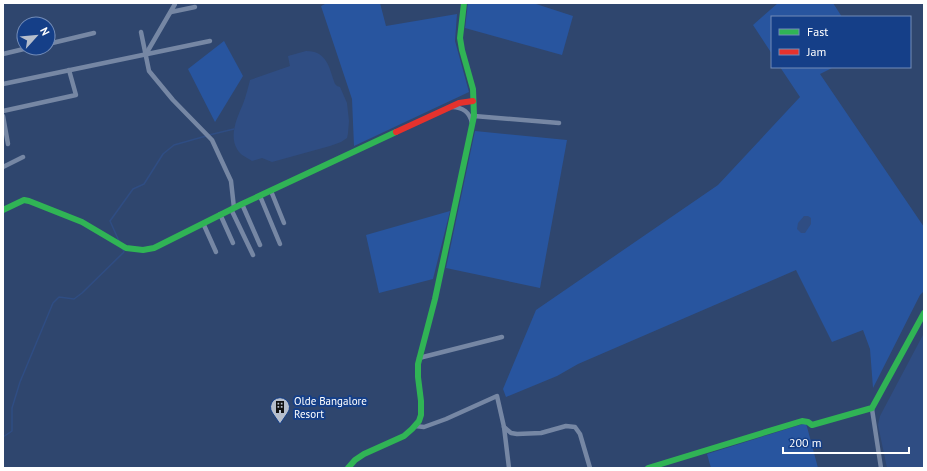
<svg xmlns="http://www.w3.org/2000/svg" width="927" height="471" font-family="'PT Sans',sans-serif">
  <rect width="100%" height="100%" fill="#2f466e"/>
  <!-- green -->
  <g fill="#28559f">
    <polygon points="327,3 380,3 386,26 457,14 455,41 469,92 354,146 352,99 321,6"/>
    <polygon points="468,3 533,3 573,16 562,55 465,28"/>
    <polygon points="778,3 833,3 842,17 772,17 772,54 753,25"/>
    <polygon points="224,41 243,76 215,122 188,69"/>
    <polygon points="780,67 834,67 820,74 924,227 924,291 920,295 873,388 870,349 863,330 832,342 796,270 578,364 557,376 506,397 503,389 536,310 718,185 800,97"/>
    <polygon points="475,131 567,140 540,288 446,268"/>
    <polygon points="450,211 433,279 379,293 366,235"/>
    <polygon points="806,423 818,468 711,468 707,454"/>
  </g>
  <!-- water -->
  <g fill="#2f4d83">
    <path d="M306,51C327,51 329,67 335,84L337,86L340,87L347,103L349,121L348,133L347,138L341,142L330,146L272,162L262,158L252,161C246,157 240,155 237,149C229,135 237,118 243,104C246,96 248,88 250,80L290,66L288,56Z"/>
    <polygon points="804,216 808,216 811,218 811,224 805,233 801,233 797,229 798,223"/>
    <polygon points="924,333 924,468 887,468 878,425 880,416"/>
  </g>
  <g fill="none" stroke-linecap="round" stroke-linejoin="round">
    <!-- stream -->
    <g stroke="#2f4d83" stroke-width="1.5">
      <polyline points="209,135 234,129"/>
      <polyline points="119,241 110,221 133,189 144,184 163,154 174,145 206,136"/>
      <polyline points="3,437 12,431 12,408 20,382 53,303 59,297 74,299 82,293 124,252 122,248"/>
    </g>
    <!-- street -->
    <g stroke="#7687a4" stroke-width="4.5">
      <polyline points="171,12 195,7"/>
      <polyline points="141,32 149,71 173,100 212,140 231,181 234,208"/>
      <polyline points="48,44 94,33"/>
      <polyline points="3,54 28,48"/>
      <polyline points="146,54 175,4"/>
      <polyline points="3,84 210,41"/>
      <path d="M452,107C463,107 470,113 472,123"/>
      <polyline points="3,111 76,95 69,70"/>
      <polyline points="3,116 8,144"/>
      <polyline points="474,116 559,123"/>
      <polyline points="3,167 23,157"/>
      <polyline points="271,191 284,223"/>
      <polyline points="260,196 280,244"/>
      <polyline points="242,204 260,245"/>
      <polyline points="231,209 253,255"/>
      <polyline points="220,214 233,243"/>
      <polyline points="203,223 216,252"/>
      <polyline points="419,358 502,337"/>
      <polyline points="872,409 881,468"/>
      <polyline points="415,426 424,427 446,419 497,396 504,427 509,468"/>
      <polyline points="504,427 511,433 517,434 541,433 566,426 575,427 580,434 590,468"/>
    </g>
    <!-- fast -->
    <g stroke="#30b455" stroke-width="6">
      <polyline points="3,210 24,200 29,201 82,222 126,248 143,250 154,248 242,204 396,132"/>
      <polyline points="348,468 355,460 364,454 404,436 412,429 419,421 421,415 421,401 418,377 418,364 435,299 474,116 473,89 462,50 460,38 464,3"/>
      <polyline points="648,468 802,421 808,422 812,425 872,408 924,313"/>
    </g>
    <!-- jam -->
    <polyline stroke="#e5322d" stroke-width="6" points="396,132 459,103 473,101"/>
  </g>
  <!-- icons -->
  <defs>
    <symbol id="building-pin" viewBox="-11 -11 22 30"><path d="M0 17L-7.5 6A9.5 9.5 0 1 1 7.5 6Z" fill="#b6becc" stroke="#153f88"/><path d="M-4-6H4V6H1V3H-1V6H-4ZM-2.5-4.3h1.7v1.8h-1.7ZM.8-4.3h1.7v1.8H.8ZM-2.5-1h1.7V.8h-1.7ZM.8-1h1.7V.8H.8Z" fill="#111"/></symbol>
  </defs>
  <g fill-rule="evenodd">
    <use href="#building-pin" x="269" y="396" width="22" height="30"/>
  </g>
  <g text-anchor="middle" stroke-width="4" stroke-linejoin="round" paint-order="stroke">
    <!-- poi labels -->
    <g font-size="11" fill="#fff" stroke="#153f88" text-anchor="start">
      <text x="294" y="405">Olde Bangalore<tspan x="294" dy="13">Resort</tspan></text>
    </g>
  </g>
  <!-- border -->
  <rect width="927" height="471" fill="none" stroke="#ffffff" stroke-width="8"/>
  <!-- legend -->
  <rect x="771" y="16" width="140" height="52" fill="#153f88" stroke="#738cb8"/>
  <rect x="779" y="29" width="20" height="6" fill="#30b455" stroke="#738cb8"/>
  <text x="807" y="36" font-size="12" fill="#ffffff">Fast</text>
  <rect x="779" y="49" width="20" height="6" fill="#e5322d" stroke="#738cb8"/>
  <text x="807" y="56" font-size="12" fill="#ffffff">Jam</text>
  <!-- north arrow -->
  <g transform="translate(36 36) rotate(63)"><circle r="19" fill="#153f88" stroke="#738cb8"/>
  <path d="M0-3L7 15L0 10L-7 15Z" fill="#b6becc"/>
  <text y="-6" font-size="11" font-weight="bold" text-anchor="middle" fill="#ffffff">N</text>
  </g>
  <!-- scale -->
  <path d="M783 447v6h126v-6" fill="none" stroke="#ffffff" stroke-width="2"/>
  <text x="789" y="447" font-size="12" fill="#ffffff" stroke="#153f88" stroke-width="3" paint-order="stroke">200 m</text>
</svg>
